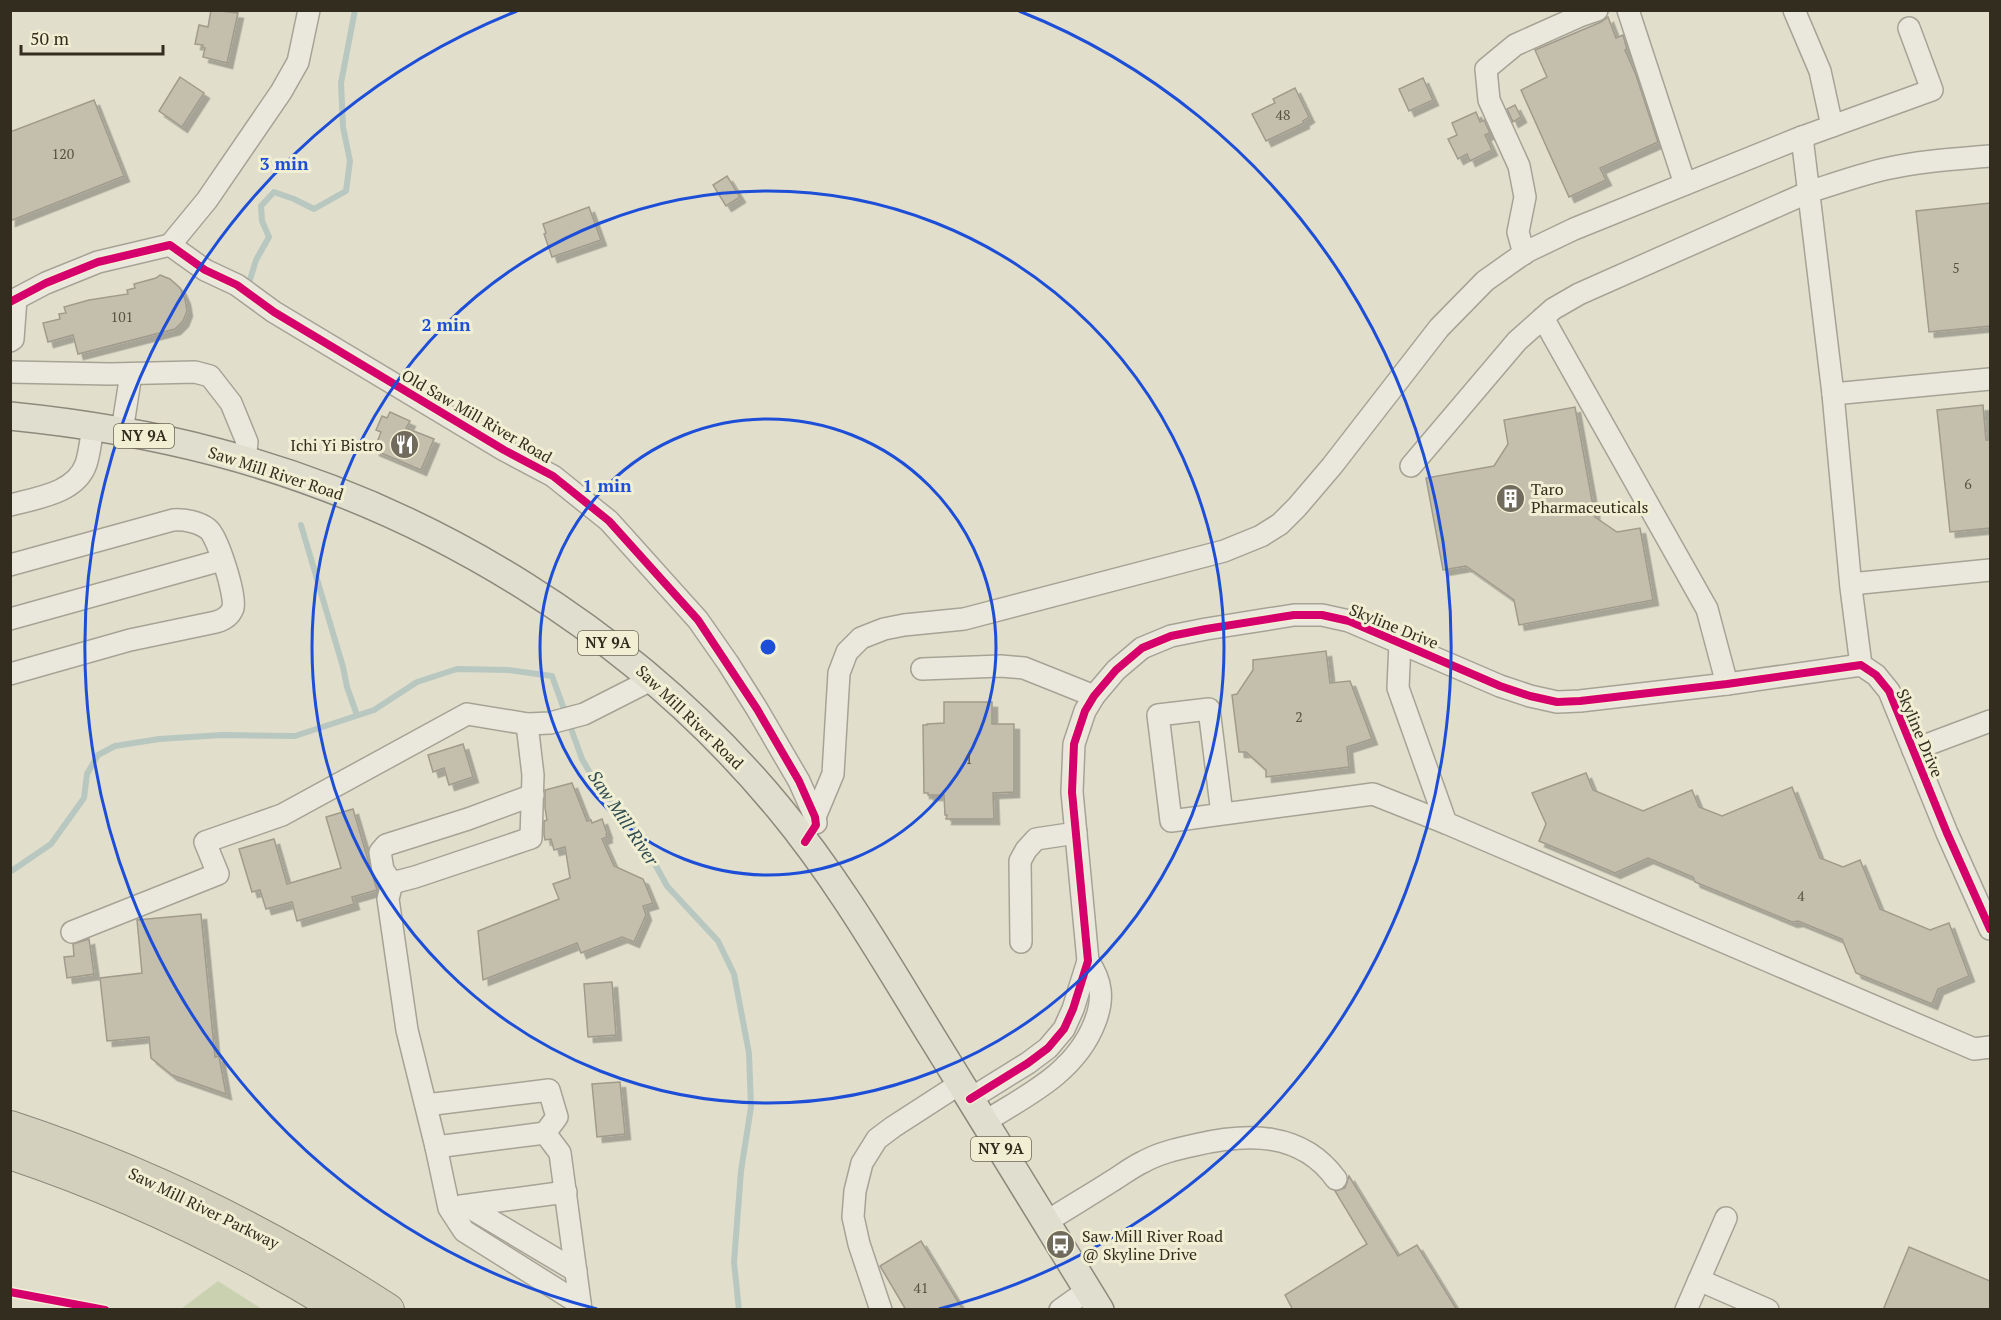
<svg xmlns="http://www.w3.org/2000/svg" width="2001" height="1320" font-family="'PT Serif',serif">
  <defs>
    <filter id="shadow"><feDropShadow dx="5.5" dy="5.5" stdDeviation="0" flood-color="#0004"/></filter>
  </defs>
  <rect width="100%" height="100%" fill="#e1dfcc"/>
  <!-- green -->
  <polygon fill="#cad1b0" points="218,1281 262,1309 181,1309"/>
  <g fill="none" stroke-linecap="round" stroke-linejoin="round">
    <!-- stream -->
    <g stroke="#b8c7c0" stroke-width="6">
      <polyline points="249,283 256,260 269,237 262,221 261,206 274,192 294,199 314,209 346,191 350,161 343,127 341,83 355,10"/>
      <polyline points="301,525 343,667 347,687 357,715"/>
      <polyline points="10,872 51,844 84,798 87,774 98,755 115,746 159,739 222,735 295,736 374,710 417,682 457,669 508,670 552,676 582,759 593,778 617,811 638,833 667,886 718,941 734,974 749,1053 751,1107 741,1171 734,1262 739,1310"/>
    </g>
  </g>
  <!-- building -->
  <g fill="#c4bead" stroke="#a09b8c" stroke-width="1.5" filter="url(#shadow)">
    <polygon points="211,10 238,13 227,63 203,57 205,48 202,47 203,45 195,44 199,25 208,27"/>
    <polygon points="1608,17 1616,38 1623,35 1627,49 1625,50 1636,75 1658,142 1600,168 1606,180 1569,197 1521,90 1547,77 1535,50 1601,22"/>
    <polygon points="180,77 204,93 182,127 159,111"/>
    <polygon points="1423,78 1433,100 1409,111 1399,89"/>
    <polygon points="1295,88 1309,117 1303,121 1304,123 1266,141 1252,114 1275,103 1273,99"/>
    <polygon points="94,100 124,176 10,221 10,132"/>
    <polygon points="1515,105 1521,117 1513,122 1507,109"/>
    <polygon points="1476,112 1480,122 1484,120 1490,133 1485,135 1492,150 1470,161 1467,154 1458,159 1448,139 1457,135 1452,123"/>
    <polygon points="727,176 740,197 726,206 713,185"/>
    <polygon points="1990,203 1990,326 1929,332 1916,211"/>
    <polygon points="589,207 601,240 552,257 544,234 546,233 543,224"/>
    <polygon points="160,275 170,279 180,288 185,299 187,311 183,321 175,329 78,354 73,335 48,342 43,323 60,319 59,314 66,313 64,307 89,300 128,294 127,290 135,288 134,284 156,278"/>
    <polygon points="1983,405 1986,440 1990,440 1990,528 1950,532 1937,410"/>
    <polygon points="1575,407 1595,517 1617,532 1640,528 1653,600 1519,625 1514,600 1466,566 1443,570 1426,478 1494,466 1508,444 1504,420"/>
    <polygon points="390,412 410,421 406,428 434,439 421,470 374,450 381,432 376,430 382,416 387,418"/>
    <polygon points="1326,651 1330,683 1350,681 1372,739 1347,747 1349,767 1266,777 1266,770 1246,752 1239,752 1232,695 1237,694 1253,670 1253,660"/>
    <polygon points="944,702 992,702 992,724 1014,724 1014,792 993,793 994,819 946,819 947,815 945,815 944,795 928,795 928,793 924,793 923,725 927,725 927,724 944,723"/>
    <polygon points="463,744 473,777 449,785 444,768 433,772 428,755"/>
    <polygon points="1586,773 1593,790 1643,811 1692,790 1699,807 1722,816 1792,787 1820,858 1843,867 1860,860 1880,909 1930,930 1949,923 1969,976 1938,989 1932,1004 1856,973 1842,939 1798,921 1792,922 1695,882 1693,877 1648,858 1615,873 1539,841 1546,824 1532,793"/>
    <polygon points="572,783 587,821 591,820 592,823 602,819 607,833 606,834 607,837 602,839 614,866 643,879 653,903 643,906 646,915 634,942 622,937 581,953 577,943 483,980 478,931 559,899 553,884 570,878 565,847 554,850 551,839 545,840 544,835 544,821 547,820 545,808 545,790"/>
    <polygon points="353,809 377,890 352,897 354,904 297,921 292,902 266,909 260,890 252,892 239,849 274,839 287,884 341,868 326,817"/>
    <polygon points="201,914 215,1057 219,1056 226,1094 172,1075 151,1058 149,1037 107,1041 100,978 142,973 137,920"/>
    <polygon points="89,939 94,974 67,978 64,957 74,956 73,944"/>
    <polygon points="612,982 616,1035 588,1037 584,984"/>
    <polygon points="620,1082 625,1134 597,1137 592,1084"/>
    <polygon points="1349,1176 1398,1256 1417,1245 1457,1310 1293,1310 1285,1295 1367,1244 1335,1191 1345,1188"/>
    <polygon points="921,1241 963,1310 906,1310 880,1266"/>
    <polygon points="1909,1247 1990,1281 1990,1310 1883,1310"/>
  </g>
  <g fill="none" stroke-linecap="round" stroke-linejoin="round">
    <defs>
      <g id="minor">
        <polyline points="1628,10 1685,184"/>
        <polyline points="1794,10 1820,71 1832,126"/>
        <polyline points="1802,137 1833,394 1851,588 1861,665"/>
        <polyline points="170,245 207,200 281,92 298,62 309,10"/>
        <polyline points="1524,254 1518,232 1525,197 1519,166 1489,100 1486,69 1515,45 1582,15 1597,10"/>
        <polyline points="10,302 46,283 98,262 170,245 205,270 237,285 274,312 504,450 553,476 609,521 698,620 728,663 757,709 799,781 815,817 816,823"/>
        <polyline points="1543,318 1707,609 1727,684"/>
        <polyline points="10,341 13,339 16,299"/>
        <polyline points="10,372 110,374 195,372 210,376 231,403 247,442 245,460"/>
        <polyline points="1833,394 1990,379"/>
        <polyline points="122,431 131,374"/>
        <path d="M1411,466L1517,341L1553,309L1579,294L1809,192C1834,184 1859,175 1885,169C1920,161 1955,159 1990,156"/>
        <path d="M10,505C37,498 76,493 86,464C90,452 91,438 93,426"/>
        <path d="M10,565L173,520C184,519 199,522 208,529C218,537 236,595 233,608C230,616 223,620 216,622L130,640L10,674"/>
        <polyline points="1851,584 1990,570"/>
        <polyline points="10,619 222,560"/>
        <polyline points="1400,642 1398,688 1446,823 1974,1049 1990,1047"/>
        <polyline points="922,669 1001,666 1024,668 1094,696"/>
        <polyline points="527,724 533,775 531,838 415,877 392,883 383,870 380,852 386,845 468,819 533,795"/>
        <polyline points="1913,750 1990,721"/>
        <polyline points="1222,814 1209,709 1158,715 1171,821 1373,794 1446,823"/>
        <polyline points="815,817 833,774 839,673 847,652 861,638 884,629 904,625 964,619 1224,551 1261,536 1280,524 1297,507 1332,466 1439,328 1485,281 1526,252 1574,229 1802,137 1932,90 1909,28"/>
        <polyline points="392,883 388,899 407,1030 436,1147 545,1133 557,1117 549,1090 426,1105"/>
        <polyline points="72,932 218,874 205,842 282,815 467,714 528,724 550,723 584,714 653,679"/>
        <polyline points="1021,942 1020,861 1026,850 1036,839 1076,833"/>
        <polyline points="970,1099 1028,1063 1048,1048 1064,1029 1073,1009 1088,961 1072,792 1074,744 1085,711 1094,696 1116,670 1142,648 1171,636 1206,629 1294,615 1322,615 1349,621 1500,686 1530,696 1557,702 1580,701 1727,684 1861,665 1876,675 1889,691 1947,833 1990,929"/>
        <path d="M984,1122C1028,1095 1076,1072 1095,1022C1104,999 1102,981 1088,961"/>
        <polyline points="545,1133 560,1153 581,1310"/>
        <polyline points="436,1147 449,1208 464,1231 580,1304"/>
        <polyline points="461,1206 566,1192"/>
        <polyline points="467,1206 576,1271"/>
        <path d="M1046,1222C1068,1208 1090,1195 1112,1181C1122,1175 1132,1167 1143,1162C1159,1153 1177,1149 1195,1145C1247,1133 1301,1131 1336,1179"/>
        <polyline points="1699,1280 1726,1218"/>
        <polyline points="881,1310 859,1244 853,1217 855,1191 862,1163 877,1139 893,1127 961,1083"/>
        <polyline points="1060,1310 1088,1290"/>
        <polyline points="1686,1310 1699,1280 1768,1310"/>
      </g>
      <path id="major" d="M10,416C80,423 148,434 216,452C433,509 635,634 779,808C838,879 884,959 932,1037C988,1128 1044,1218 1100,1310"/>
      <g id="highway">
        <path d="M10,1127C144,1171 270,1233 388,1310"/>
        <path d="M10,1153C127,1192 237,1245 342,1310"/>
      </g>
    </defs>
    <!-- minor casing -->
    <use href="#minor" stroke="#a6a395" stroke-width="24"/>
    <!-- major casing -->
    <use href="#major" stroke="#8c897c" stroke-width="30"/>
    <!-- highway casing -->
    <use href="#highway" stroke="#8c897c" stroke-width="34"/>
    <!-- minor -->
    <use href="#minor" stroke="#eae8dd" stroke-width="21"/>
    <!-- major -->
    <use href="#major" stroke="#e0dfcf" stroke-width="27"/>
    <!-- highway -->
    <use href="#highway" stroke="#d3d0be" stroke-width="32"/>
    <defs>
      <g id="cycleway">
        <polyline points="10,302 46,283 98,262 170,245 205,270 237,285 274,312 504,450 553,476 609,521 698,620 757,709 799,781 815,817 816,825 805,842"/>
        <polyline points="970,1099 1028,1063 1048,1048 1064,1029 1073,1009 1088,961 1072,792 1074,744 1085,711 1094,696 1116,670 1142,648 1171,636 1206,629 1294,615 1322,615 1349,621 1500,686 1530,696 1557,702 1580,701 1727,684 1861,665 1876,675 1889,691 1947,833 1990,929"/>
        <polyline points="10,1292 105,1310"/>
      </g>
    </defs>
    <!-- cycleway casing -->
    <use href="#cycleway" stroke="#f1efd3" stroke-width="11"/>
    <!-- cycleway -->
    <use href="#cycleway" stroke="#d6006c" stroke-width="8"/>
  </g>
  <!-- distance rings -->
  <g fill="none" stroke="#1d4ed8" stroke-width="3">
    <circle cx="768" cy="647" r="228"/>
    <circle cx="768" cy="647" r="456"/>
    <path d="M597 1309A684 684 0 0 1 517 11M1019 11A684 684 0 0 1 939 1309"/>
  </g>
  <!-- icons -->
  <defs>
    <symbol id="restaurant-disc" viewBox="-11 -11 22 22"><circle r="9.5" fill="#706b5c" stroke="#f1efd3"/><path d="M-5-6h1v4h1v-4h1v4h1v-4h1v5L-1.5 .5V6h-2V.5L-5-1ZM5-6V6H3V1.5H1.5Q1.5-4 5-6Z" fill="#fff"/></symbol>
    <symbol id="building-disc" viewBox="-11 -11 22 22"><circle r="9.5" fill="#706b5c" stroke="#f1efd3"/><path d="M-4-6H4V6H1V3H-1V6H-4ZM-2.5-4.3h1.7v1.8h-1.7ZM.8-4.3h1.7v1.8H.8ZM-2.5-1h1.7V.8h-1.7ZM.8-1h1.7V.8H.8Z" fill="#fff"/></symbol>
    <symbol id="bus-disc" viewBox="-11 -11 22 22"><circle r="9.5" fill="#706b5c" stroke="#f1efd3"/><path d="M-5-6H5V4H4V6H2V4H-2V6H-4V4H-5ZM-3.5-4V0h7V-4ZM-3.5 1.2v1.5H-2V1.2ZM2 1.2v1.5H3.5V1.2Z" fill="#fff"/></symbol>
  </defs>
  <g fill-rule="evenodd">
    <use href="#restaurant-disc" x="388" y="428" width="33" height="33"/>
    <use href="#building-disc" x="1494" y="482" width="33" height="33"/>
    <use href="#bus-disc" x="1044" y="1228" width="33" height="33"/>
  </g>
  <g text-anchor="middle" stroke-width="6" stroke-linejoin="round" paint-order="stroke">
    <!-- number labels -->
    <g font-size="14" fill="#575142">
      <text x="1283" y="120">48</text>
      <text x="63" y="159">120</text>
      <text x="1956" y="273">5</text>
      <text x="122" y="322">101</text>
      <text x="1968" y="489">6</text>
      <text x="1299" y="722">2</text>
      <text x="969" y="764">1</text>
      <text x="1801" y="901">4</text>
      <text x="921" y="1293">41</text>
    </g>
    <!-- shield labels -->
    <g fill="#f1efd3" stroke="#6c6755" stroke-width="1.5">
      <rect x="114" y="424" width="60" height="24" rx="4.5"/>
      <rect x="578" y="631" width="60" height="24" rx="4.5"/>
      <rect x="971" y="1137" width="60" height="24" rx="4.5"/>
    </g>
    <g font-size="15" font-weight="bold" fill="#332d1f">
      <text x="144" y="441">NY 9A</text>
      <text x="608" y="648">NY 9A</text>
      <text x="1001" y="1154">NY 9A</text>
    </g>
    <!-- street labels -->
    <g font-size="16" fill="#332d1f" stroke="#f1efd3">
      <text transform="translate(477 416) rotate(30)" y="6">Old Saw Mill River Road</text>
      <text transform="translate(276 473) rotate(18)" y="6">Saw Mill River Road</text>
      <text transform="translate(1394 626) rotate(22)" y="6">Skyline Drive</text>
      <text transform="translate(690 717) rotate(44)" y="6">Saw Mill River Road</text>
      <text transform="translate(1920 733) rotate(67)" y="6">Skyline Drive</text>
      <text transform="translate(204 1208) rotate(26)" y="6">Saw Mill River Parkway</text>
    </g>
    <!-- poi labels -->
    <g font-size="16" fill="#332d1f" stroke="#f1efd3" text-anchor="start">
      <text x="383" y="451" text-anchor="end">Ichi Yi Bistro</text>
      <text x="1531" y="495">Taro<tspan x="1531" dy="18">Pharmaceuticals</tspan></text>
      <text x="1082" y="1242">Saw Mill River Road<tspan x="1082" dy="18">@ Skyline Drive</tspan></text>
    </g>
    <!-- water labels -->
    <g font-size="18" font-style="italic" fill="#304d52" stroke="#f1efd3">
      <text transform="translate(623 818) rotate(56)" y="6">Saw Mill River</text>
    </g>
  </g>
  <circle cx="768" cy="647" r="9" fill="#1d4ed8" stroke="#f1efd3" stroke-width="3"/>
  <g font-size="18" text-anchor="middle" font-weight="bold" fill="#1d4ed8" stroke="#f1efd3" stroke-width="6" stroke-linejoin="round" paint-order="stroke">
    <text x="284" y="170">3 min</text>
    <text x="446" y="331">2 min</text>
    <text x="607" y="492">1 min</text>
  </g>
  <!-- border -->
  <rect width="2001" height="1320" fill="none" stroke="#332d1f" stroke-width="24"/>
  <!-- scale -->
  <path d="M21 45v9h142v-9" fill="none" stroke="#332d1f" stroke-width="3"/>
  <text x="30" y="45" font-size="18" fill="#332d1f" stroke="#f1efd3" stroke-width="4.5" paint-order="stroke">50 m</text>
</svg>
